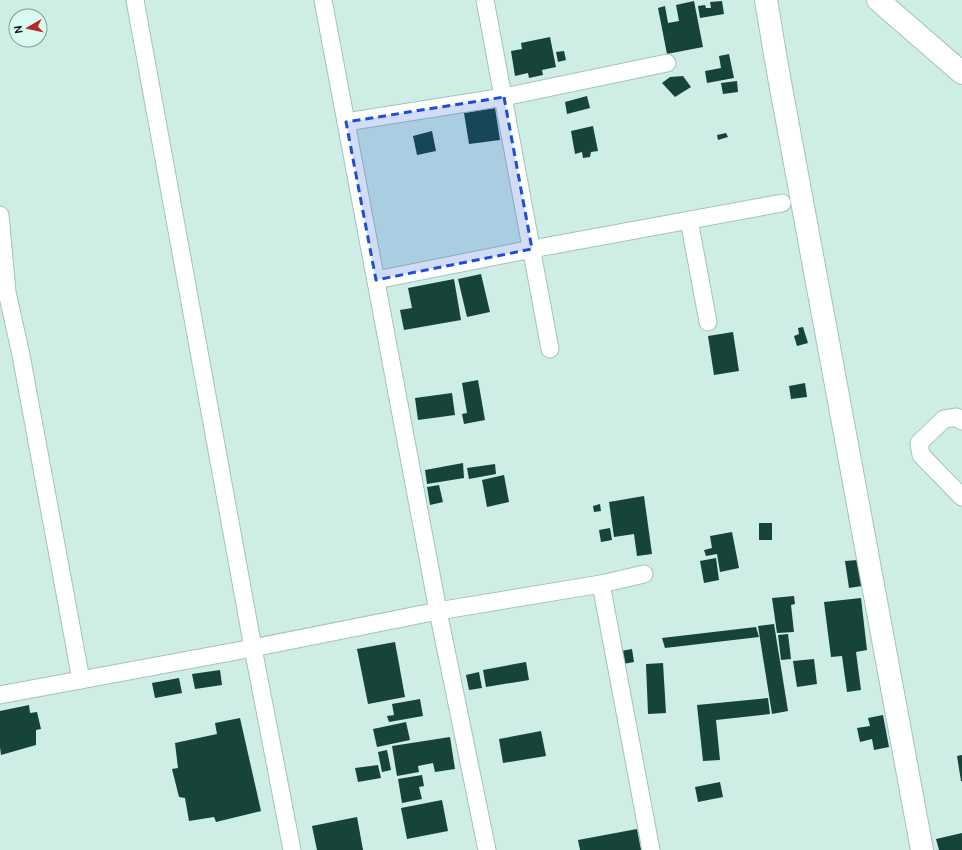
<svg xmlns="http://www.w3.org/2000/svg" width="962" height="850" font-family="Ubuntu,sans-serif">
  <rect width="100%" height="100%" fill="#cdede5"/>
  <!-- building -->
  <g fill="#16433a">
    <polygon points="694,1 703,47 667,54 658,8 665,6 668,23 679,21 676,5"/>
    <polygon points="722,1 724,14 700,18 698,6 705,5 706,8 711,8 710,2"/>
    <polygon points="550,37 556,67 542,70 543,75 529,78 528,73 515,76 511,51 522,49 521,43"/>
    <polygon points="564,51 566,60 558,62 556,52"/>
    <polygon points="729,54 734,78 707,83 705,71 721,68 719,56"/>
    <polygon points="683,76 691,87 675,97 662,83 670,77"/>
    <polygon points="737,81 738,92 723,94 721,83"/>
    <polygon points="587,96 590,108 567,114 565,102"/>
    <polygon points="495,108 500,140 469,144 464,113"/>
    <polygon points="593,126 598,151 591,152 590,157 583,158 582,152 575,154 571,131"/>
    <polygon points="432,131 436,151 417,155 413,136"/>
    <polygon points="726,133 728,137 718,140 717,135"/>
    <polygon points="481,274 490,312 467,317 458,279"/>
    <polygon points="454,279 461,320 404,330 400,310 412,308 408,288"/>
    <polygon points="803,327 808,343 797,346 794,336 799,334 798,328"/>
    <polygon points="733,332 739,371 714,375 708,336"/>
    <polygon points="478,380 485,420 464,424 462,414 467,413 462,383"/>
    <polygon points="805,383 807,397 791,399 789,386"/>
    <polygon points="452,393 455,415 418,420 415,398"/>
    <polygon points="463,463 464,478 427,484 425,470"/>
    <polygon points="495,464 496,474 469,479 467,468"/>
    <polygon points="504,475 509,502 487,507 482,480"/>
    <polygon points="439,485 443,502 430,505 427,487"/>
    <polygon points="644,496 652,554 637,556 634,534 614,537 609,502"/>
    <polygon points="600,504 601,511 594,512 593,506"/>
    <rect x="759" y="523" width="13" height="17"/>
    <polygon points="610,528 612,540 601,542 599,530"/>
    <polygon points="732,532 739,568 720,572 717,554 706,556 704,550 712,548 710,536"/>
    <polygon points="716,558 719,580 704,583 700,561"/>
    <polygon points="858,560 862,586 849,588 845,561"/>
    <polygon points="794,596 795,604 791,605 794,632 777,633 772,598"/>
    <polygon points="861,598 867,650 856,652 861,690 847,692 842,656 831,657 824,602"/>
    <polygon points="774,624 788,711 772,714 758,626"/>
    <polygon points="756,627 759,637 665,648 662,638"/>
    <polygon points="788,634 791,659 781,660 778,635"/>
    <polygon points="395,642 405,697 368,704 357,649"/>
    <polygon points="632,649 634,662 623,664 621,651"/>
    <polygon points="814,659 817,684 797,687 793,661"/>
    <polygon points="526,662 529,680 486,687 483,670"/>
    <polygon points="663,663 666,713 648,714 646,664"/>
    <polygon points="220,670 222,685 195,689 192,674"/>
    <polygon points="479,672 482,688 469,690 466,675"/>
    <polygon points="179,678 182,693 155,698 152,683"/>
    <polygon points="768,698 770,714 716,720 720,760 703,761 697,705"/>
    <polygon points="420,699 423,716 389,722 387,716 394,715 392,704"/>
    <polygon points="29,705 30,713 37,712 41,729 36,730 36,745 1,755 0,747 0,711"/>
    <polygon points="883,715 889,747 874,750 872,739 860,742 857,728 870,726 868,718"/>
    <polygon points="240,718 261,811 216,822 214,817 189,821 185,798 179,797 172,769 178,768 175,743 217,734 215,723"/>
    <polygon points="406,722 410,740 377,747 373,729"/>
    <polygon points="541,731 546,756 503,763 499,739"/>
    <polygon points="450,737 455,769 435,772 433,763 418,766 419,772 397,776 392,746"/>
    <polygon points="387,750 391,770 382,772 378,752"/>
    <polygon points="962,755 962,781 961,781 957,756"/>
    <polygon points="378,765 381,778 358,782 355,768"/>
    <polygon points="422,775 424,786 419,787 422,799 402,803 398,779"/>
    <polygon points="720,782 723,797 698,802 695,787"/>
    <polygon points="442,800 448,831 407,839 401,808"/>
    <polygon points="357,817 363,850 317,850 312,826"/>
    <polygon points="637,829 641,850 580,850 578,840"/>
    <polygon points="962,833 962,850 939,850 936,839"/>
  </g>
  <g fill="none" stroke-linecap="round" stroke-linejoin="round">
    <defs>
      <g id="minor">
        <polyline points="135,0 253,648 292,850"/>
        <polyline points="323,0 438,611 487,850"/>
        <polyline points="485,0 550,349"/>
        <polyline points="346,122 504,97 667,63"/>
        <polyline points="0,215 7,292 21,355 81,680"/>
        <polyline points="689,220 708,322"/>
        <polyline points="376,280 532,249 782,203"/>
        <polyline points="962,421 957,417 944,419 919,443 921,455 962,497"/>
        <polyline points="601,584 651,850"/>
        <polyline points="0,695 253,648 438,611 601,584 644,574"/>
      </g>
      <g id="tertiary">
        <polyline points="766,0 777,66 922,850"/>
        <polyline points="878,0 962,73"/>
      </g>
    </defs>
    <!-- minor casing -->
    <use href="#minor" stroke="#a3c3bb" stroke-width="19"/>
    <!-- tertiary casing -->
    <use href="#tertiary" stroke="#a3c3bb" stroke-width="24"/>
    <!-- minor -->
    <use href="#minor" stroke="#fff" stroke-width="17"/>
    <!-- tertiary -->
    <use href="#tertiary" stroke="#fff" stroke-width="22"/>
  </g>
  <!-- marked area -->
  <path fill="#1d4ed8" fill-opacity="0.2" stroke="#1d4ed8" stroke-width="3" stroke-dasharray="8 5" stroke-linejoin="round" d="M504,97L532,249L376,280L346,122Z"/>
  <!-- north arrow -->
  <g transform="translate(28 28) rotate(261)"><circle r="19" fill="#dafbf2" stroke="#849c96"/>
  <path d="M0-3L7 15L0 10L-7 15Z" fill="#b82925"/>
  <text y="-6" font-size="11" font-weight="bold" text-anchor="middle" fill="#040e0c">N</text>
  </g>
</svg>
